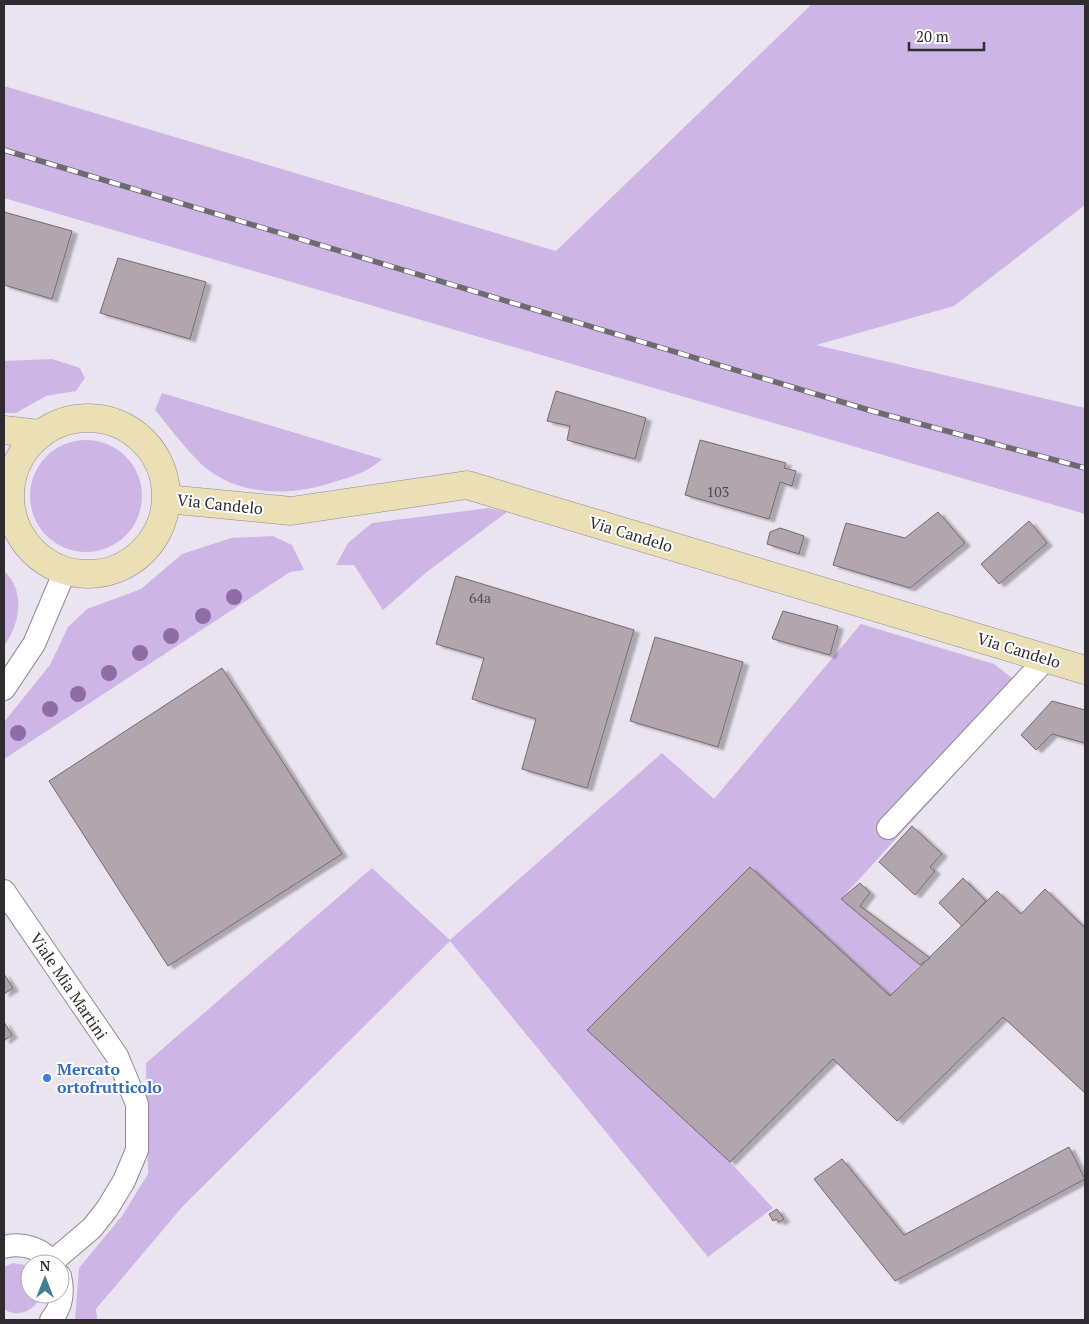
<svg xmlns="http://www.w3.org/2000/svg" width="1089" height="1324" font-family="'PT Serif',serif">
  <defs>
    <filter id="shadow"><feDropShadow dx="5.5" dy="3" stdDeviation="1" flood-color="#0004"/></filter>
  </defs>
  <rect width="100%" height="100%" fill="#e9e4ef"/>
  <!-- green -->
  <g fill="#cdb6e6">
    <polygon points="808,4 1085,4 1085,205 954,306 816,345 1085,408 1085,514 4,198 4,86 556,251 810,6"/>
    <polygon points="52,359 80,368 85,378 76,391 46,396 16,413 4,413 4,361"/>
    <path d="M162,393L382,459C368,473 349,477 331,483C288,497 235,496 200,463C184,447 170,428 155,410Z"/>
    <circle cx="86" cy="496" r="56"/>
    <polygon points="489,508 507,512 428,571 383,610 354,565 336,565 348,543 372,523"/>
    <polygon points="273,536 292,545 304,570 290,572 4,759 4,722 50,665 68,627 87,609 141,589 182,554 231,538"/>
    <path d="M4,571C26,591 20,624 4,646Z"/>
    <polygon points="861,624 994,664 1030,692 841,899 920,965 890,996 750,867 588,1029 730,1162 773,1208 708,1257 450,941 183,1206 96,1309 97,1320 75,1320 79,1268 122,1216 148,1174 146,1063 372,868 450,940 662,753 714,799"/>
    <path d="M13,1263L30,1266V1294H42C36,1310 19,1319 4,1309V1267Z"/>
  </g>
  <!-- building -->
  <g fill="#b1a6ab" stroke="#746a6e" filter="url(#shadow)">
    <polygon points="4,212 72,231 52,299 4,285"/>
    <polygon points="118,258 206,282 190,339 100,313"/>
    <polygon points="556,391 646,418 635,459 567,440 570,426 547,421"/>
    <polygon points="700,440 786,463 784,468 796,471 792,486 780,482 769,519 685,495"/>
    <polygon points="938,512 965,543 910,588 833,565 846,523 905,538"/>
    <polygon points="1029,521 1047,543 999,584 981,564"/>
    <polygon points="780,528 804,536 799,554 767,544 770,532"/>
    <polygon points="456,576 634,630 587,788 522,769 536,719 472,699 484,658 436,644"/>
    <polygon points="783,611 838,626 830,655 773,639 772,638"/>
    <polygon points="655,637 743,662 718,747 630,721"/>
    <polygon points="222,668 342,854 168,966 49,781"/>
    <polygon points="1052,701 1085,710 1085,743 1052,734 1036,750 1021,735"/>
    <polygon points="912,826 942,854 930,867 935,871 915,895 879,862"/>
    <polygon points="750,867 890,996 997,891 1021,914 1045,889 1085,928 1085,1093 1003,1017 897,1121 833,1059 730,1162 587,1030"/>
    <polygon points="963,878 986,901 962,926 939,903"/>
    <polygon points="860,883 870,893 860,906 930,958 920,965 841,899"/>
    <polygon points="4,974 13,988 4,994"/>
    <polygon points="4,1022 12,1035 4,1041"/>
    <polygon points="1069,1147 1085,1179 895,1281 814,1179 842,1159 904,1235"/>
    <polygon points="777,1209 784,1219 779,1222 777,1219 773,1221 769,1214"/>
  </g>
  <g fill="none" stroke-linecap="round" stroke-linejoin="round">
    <defs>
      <g id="street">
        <polyline points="4,689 34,644 65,571"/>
        <polyline points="888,828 1047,658"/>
        <polyline points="4,891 117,1056 137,1104 137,1150 124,1181 107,1209 92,1228 52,1262"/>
        <path d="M4,1247C22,1242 42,1248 54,1264"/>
        <path d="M51,1320C62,1307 64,1293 60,1276"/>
      </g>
      <g id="secondary">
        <circle cx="88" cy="496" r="78"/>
        <polyline points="4,430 40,434"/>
        <polyline points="167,499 291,511 467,485 1085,670"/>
      </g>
    </defs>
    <!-- street casing -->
    <use href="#street" stroke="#8f8a94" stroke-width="24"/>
    <!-- secondary casing -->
    <use href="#secondary" stroke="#8f8a94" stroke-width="29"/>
    <!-- street -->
    <use href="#street" stroke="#fff" stroke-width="22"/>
    <!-- secondary -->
    <use href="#secondary" stroke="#eadfb5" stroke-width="28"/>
    <defs>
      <polyline id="rail" points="4,150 872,411 1085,468"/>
    </defs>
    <!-- rail casing -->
    <use href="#rail" stroke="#6d6a70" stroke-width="5.5"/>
    <!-- rail -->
    <use href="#rail" stroke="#fff" stroke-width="4" stroke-dasharray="11" stroke-linecap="butt"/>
  </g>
  <!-- trees -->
  <g fill="#8d6da4">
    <circle cx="234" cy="597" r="8"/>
    <circle cx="203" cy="616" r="8"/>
    <circle cx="171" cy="636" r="8"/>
    <circle cx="140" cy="653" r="8"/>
    <circle cx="109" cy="673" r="8"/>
    <circle cx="78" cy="694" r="8"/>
    <circle cx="50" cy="709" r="8"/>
    <circle cx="18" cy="733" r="8"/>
  </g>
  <!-- markers -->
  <circle fill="#3f7fe0" stroke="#fff" stroke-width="2" cx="47" cy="1078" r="5"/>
  <g text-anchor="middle" stroke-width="4" stroke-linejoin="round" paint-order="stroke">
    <!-- number labels -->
    <g font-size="14" fill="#4f4a4f">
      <text x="718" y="497">103</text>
      <text x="480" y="603">64a</text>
    </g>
    <!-- street labels -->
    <g font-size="16" fill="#2e2c30" stroke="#fff">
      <text transform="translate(220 504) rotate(6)" y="6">Via Candelo</text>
      <text transform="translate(631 534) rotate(17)" y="6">Via Candelo</text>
      <text transform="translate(1019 650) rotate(17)" y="6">Via Candelo</text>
      <text transform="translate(69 986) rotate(56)" y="6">Viale Mia Martini</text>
    </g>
    <!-- shop labels -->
    <g font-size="16" font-weight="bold" fill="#366cbe" stroke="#fff" text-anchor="start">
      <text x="57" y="1075">Mercato<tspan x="57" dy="18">ortofrutticolo</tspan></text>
    </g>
  </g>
  <!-- border -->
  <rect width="1089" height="1324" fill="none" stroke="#2e2c30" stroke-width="10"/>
  <!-- north arrow -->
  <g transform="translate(45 1279)"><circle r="24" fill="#ffffff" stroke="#ababac"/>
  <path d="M0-4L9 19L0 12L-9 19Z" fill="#417d94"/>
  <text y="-8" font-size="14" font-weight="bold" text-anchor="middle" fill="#2e2c30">N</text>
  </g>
  <!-- scale -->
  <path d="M909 42v8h75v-8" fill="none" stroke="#2e2c30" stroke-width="2.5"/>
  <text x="916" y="42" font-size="15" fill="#2e2c30" stroke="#ffffff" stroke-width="4" paint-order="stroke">20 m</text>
</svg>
